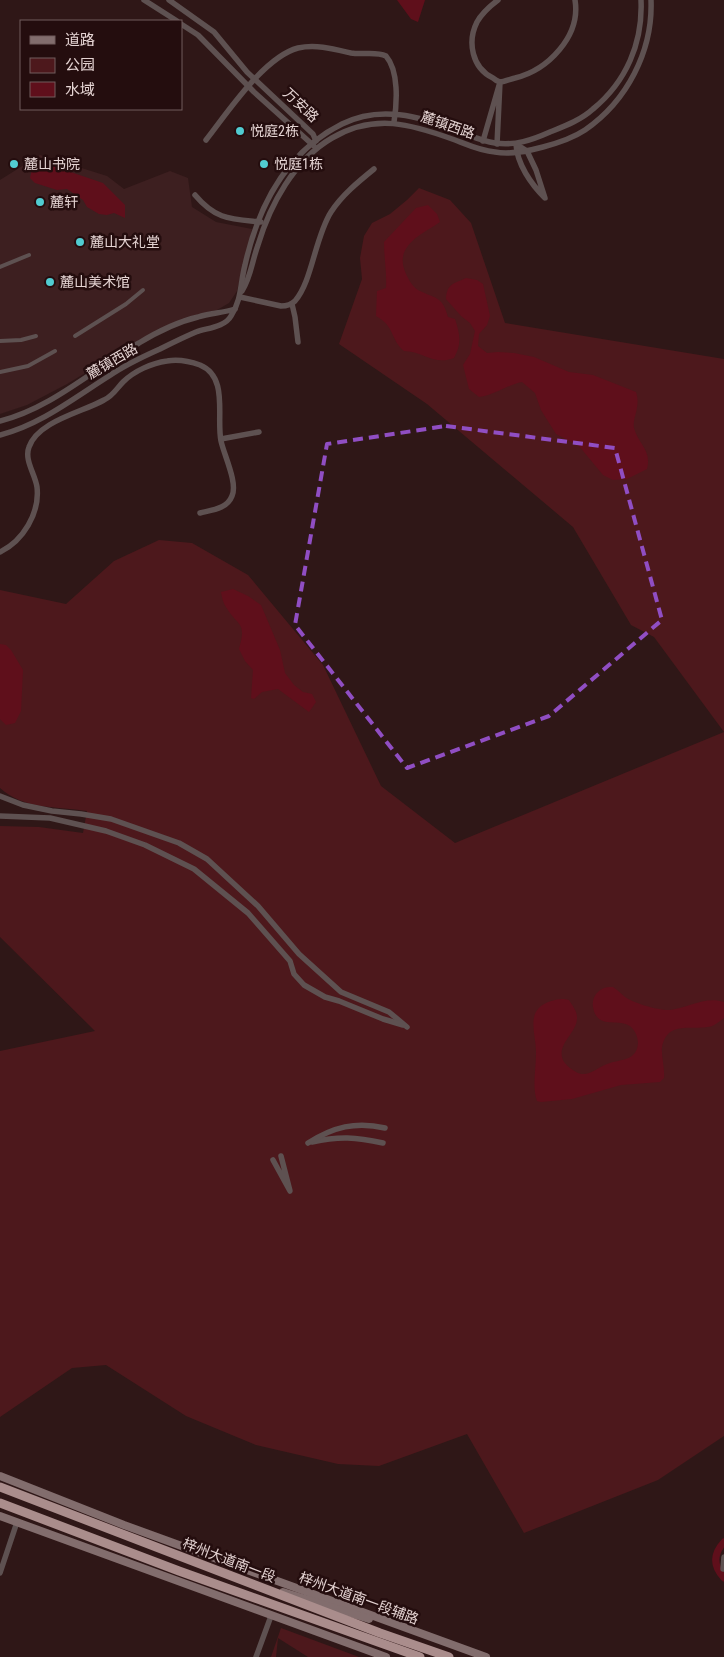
<svg xmlns="http://www.w3.org/2000/svg" width="724" height="1657" font-family="'Roboto Condensed','Noto Sans SC',sans-serif">
  <rect width="100%" height="100%" fill="#2f1717"/>
  <!-- built -->
  <polygon fill="#3d1f20" points="40,155 107,176 124,189 170,171 188,178 192,207 216,222 252,229 237,291 229,303 217,310 195,315 158,329 67,384 27,405 0,414 0,180"/>
  <!-- green -->
  <g fill="#4d181c">
    <path d="M419,188L450,200L471,223L505,323L724,359V1436L658,1480L524,1533L467,1434L379,1466L338,1464L256,1445L186,1416L106,1365L72,1368L0,1417V1051L95,1031L0,937V826L39,827L83,833L87,811C57,806 24,810 0,788V590L66,604L114,561L159,540L192,543L248,575L323,665L381,786L455,843L724,732L654,637L631,625L573,527L427,404L339,344L362,279L360,258L364,236L372,223L390,214L407,200Z"/>
    <polygon points="281,1628 359,1657 308,1657 278,1638 276,1657 271,1657"/>
  </g>
  <!-- water -->
  <g fill="#5f0f1b">
    <polygon points="397,0 425,0 418,22 411,19"/>
    <polygon points="53,166 103,183 125,205 125,218 114,213 107,215 99,214 87,207 83,200 67,189 57,190 35,183 30,178 32,169"/>
    <path d="M428,205L437,214L440,222C421,235 393,246 406,274C409,280 412,286 418,290C435,299 442,295 448,317L455,319C460,335 462,343 454,358C434,366 423,351 404,351C390,339 395,326 376,316L377,291L386,288C387,273 384,257 384,242L416,208Z"/>
    <path d="M466,278L477,280L483,284L490,316L487,325L479,334L478,346L487,353L498,352L514,353L534,357L569,372L593,375L636,392C641,407 632,418 634,428C638,444 652,450 647,469L627,479L613,480L603,475L579,446L556,434L541,410L535,393L522,382C507,385 495,395 479,397L469,389L463,365L470,354L475,331L470,323L461,316L446,299C447,283 454,284 466,278Z"/>
    <path d="M233,589L248,596L261,605L280,650L285,673L294,685L303,692L312,694L316,702L309,712L278,689L262,692L254,699L251,698L253,670L245,661L239,649C247,621 238,627 226,607C223,603 222,597 221,592Z"/>
    <polygon points="0,644 6,645 11,650 23,670 21,711 15,723 6,725 0,719"/>
    <path d="M613,987C618,990 621,994 625,997C633,1003 660,1011 670,1010C688,1008 705,996 724,1002V1018C719,1022 713,1027 707,1027C690,1030 667,1021 662,1047C661,1056 665,1068 664,1078L660,1082L621,1085L572,1099L541,1102L537,1101C532,1087 536,1069 536,1054C537,1034 523,1010 551,1001C558,999 562,998 569,1000C572,1005 577,1011 577,1017C578,1033 554,1045 564,1062C567,1066 571,1069 576,1072C588,1079 598,1066 610,1063C623,1059 637,1060 638,1043C638,1037 635,1030 630,1026C617,1018 597,1030 593,1007C592,1001 594,995 599,991C604,987 608,987 613,987Z"/>
  </g>
  <g fill="none" stroke-linecap="round" stroke-linejoin="round">
    <!-- canal -->
    <path stroke="#5f0f1b" stroke-width="7" d="M724,1542C713,1554 713,1566 724,1578"/>
    <!-- pedestrian -->
    <g stroke="#5e5151" stroke-width="4">
      <polyline points="0,267 29,255"/>
      <polyline points="75,336 126,304 143,290"/>
      <polyline points="0,341 21,340 36,336"/>
      <polyline points="0,372 28,366 55,351"/>
    </g>
    <!-- minor -->
    <g stroke="#5e5151" stroke-width="5.5">
      <polyline points="144,0 177,21"/>
      <polyline points="169,0 214,32 247,72 313,134 316,141"/>
      <path d="M498,0C490,6 482,13 477,22C467,42 472,68 493,78C495,80 497,81 500,82C504,82 510,79 515,78C548,70 581,36 575,0"/>
      <polyline points="181,24 198,35 254,92 314,146"/>
      <path d="M206,140C228,112 264,57 298,48C316,44 334,49 351,53C363,55 376,51 386,56C399,71 397,103 394,122"/>
      <polyline points="483,141 500,82 497,144"/>
      <path d="M516,144L527,151L536,170L545,198C531,184 517,164 516,144Z"/>
      <path d="M195,195C216,220 231,219 261,222"/>
      <path d="M242,291C251,277 252,261 258,245C270,205 294,160 332,138C375,113 411,124 455,140C468,145 481,151 495,152C511,155 528,151 543,147C558,143 573,138 585,130C627,101 653,51 651,0"/>
      <path d="M240,297L281,306C287,306 291,305 295,301C312,282 315,237 331,212C342,195 358,182 374,169"/>
      <polyline points="292,304 295,317 298,342"/>
      <path d="M0,421C52,408 93,369 139,343C157,332 177,322 198,317C210,313 223,313 235,309"/>
      <path d="M0,435C40,425 74,398 109,376C125,365 142,357 160,349C172,343 184,337 196,332C207,328 225,327 231,316C242,299 240,284 245,265C258,207 286,152 342,124C380,105 419,116 457,131C469,135 481,141 495,143C515,146 532,140 550,132C565,126 581,120 593,109C626,82 643,43 641,0"/>
      <polyline points="221,439 259,432"/>
      <path d="M0,552C23,541 40,513 37,487C35,474 24,460 29,447C38,421 83,412 104,400C113,396 117,388 123,382C134,371 152,363 167,361C179,359 189,361 200,365C229,377 216,417 221,441C224,455 238,483 232,496C227,509 212,510 200,513"/>
      <polyline points="0,796 23,805 52,811 81,814 111,819 179,843 207,859 258,906 299,954 341,992 389,1012 407,1027"/>
      <polyline points="0,816 50,818 106,831 145,845 194,869 248,913 290,961 294,974 304,985 325,997 339,1001 383,1019 403,1025"/>
      <path d="M312,1142C339,1136 356,1137 383,1143"/>
      <path d="M308,1143C333,1127 356,1121 385,1128"/>
      <polyline points="273,1160 290,1191 281,1156"/>
      <polyline points="723,1569 724,1557"/>
      <polyline points="0,1573 17,1522"/>
      <polyline points="256,1657 271,1616"/>
    </g>
    <!-- secondary -->
    <g stroke="#826d6d" stroke-width="8">
      <polyline points="0,1476 124,1525 486,1657"/>
      <polyline points="0,1516 386,1657"/>
      <polyline points="283,1592 369,1619"/>
    </g>
    <!-- trunk -->
    <g stroke="#aa8d8c" stroke-width="9">
      <polyline points="0,1487 380,1633 449,1657"/>
      <polyline points="0,1503 179,1571 420,1657"/>
    </g>
  </g>
  <!-- marked area -->
  <path fill="none" stroke="#904ec3" stroke-width="4" stroke-dasharray="10 6" stroke-linejoin="round" d="M446,426L615,448L662,620L549,716L407,768L295,625L327,444Z"/>
  <!-- markers -->
  <g fill="#51ccd1" stroke="#240d0e" stroke-width="2">
    <circle cx="240" cy="131" r="5"/>
    <circle cx="14" cy="164" r="5"/>
    <circle cx="264" cy="164" r="5"/>
    <circle cx="40" cy="202" r="5"/>
    <circle cx="80" cy="242" r="5"/>
    <circle cx="50" cy="282" r="5"/>
  </g>
  <g text-anchor="middle" stroke-width="5" stroke-linejoin="round" paint-order="stroke">
    <!-- street labels -->
    <g font-size="14" fill="#e5d4d3" stroke="#240d0e">
      <text transform="translate(301 105) rotate(43)" y="5">万安路</text>
      <text transform="translate(448 125) rotate(19)" y="5">麓镇西路</text>
      <text transform="translate(112 361) rotate(-30)" y="5">麓镇西路</text>
      <text transform="translate(229 1560) rotate(21)" y="5">梓州大道南一段</text>
      <text transform="translate(359 1598) rotate(20)" y="5">梓州大道南一段辅路</text>
    </g>
    <!-- poi labels -->
    <g font-size="14" fill="#e5d4d3" stroke="#240d0e" text-anchor="start">
      <text x="250" y="136">悦庭2栋</text>
      <text x="24" y="169">麓山书院</text>
      <text x="274" y="169">悦庭1栋</text>
      <text x="50" y="207">麓轩</text>
      <text x="90" y="247">麓山大礼堂</text>
      <text x="60" y="287">麓山美术馆</text>
    </g>
  </g>
  <!-- legend -->
  <rect x="20" y="20" width="162" height="90" fill="#240d0e" stroke="#715d5d"/>
  <rect x="30" y="36" width="25" height="8" fill="#826d6d" stroke="#715d5d"/>
  <text x="65" y="45" font-size="15" fill="#e5d4d3">道路</text>
  <rect x="30" y="58" width="25" height="15" fill="#4d181c" stroke="#715d5d"/>
  <text x="65" y="70" font-size="15" fill="#e5d4d3">公园</text>
  <rect x="30" y="82" width="25" height="15" fill="#5f0f1b" stroke="#715d5d"/>
  <text x="65" y="95" font-size="15" fill="#e5d4d3">水域</text>
</svg>
